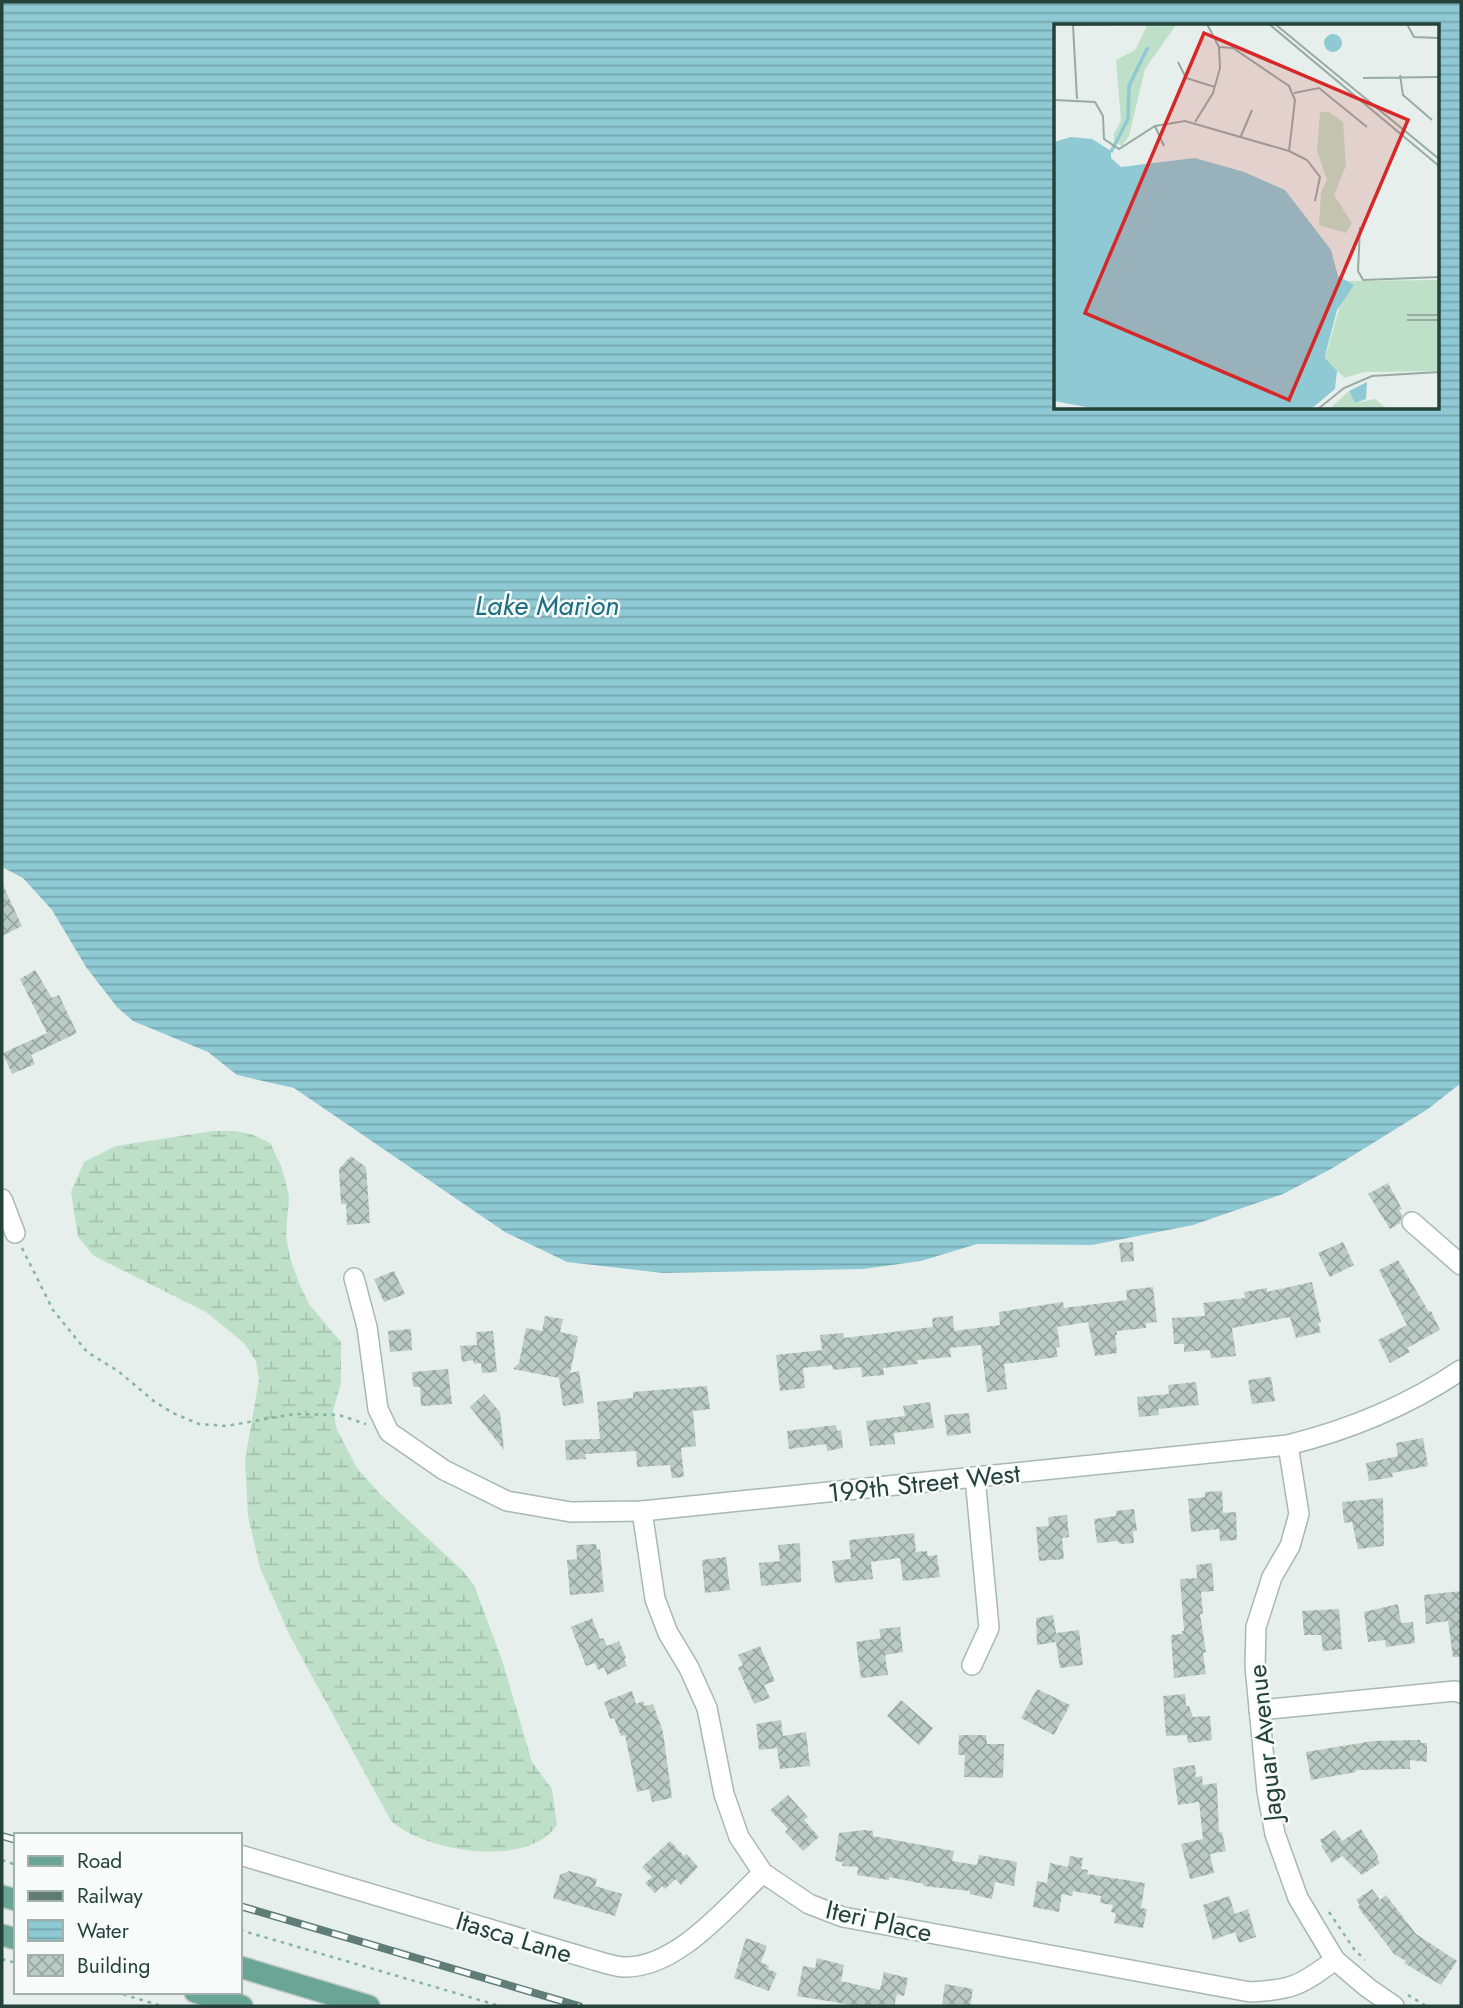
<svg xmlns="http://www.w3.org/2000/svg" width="1463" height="2008" font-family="Jost,sans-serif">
  <defs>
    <pattern id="wetland-marsh" width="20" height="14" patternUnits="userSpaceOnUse" patternTransform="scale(1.75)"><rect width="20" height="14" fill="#bfe0c8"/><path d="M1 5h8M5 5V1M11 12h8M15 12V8" fill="none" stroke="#a4c1ad"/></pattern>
    <pattern id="water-rules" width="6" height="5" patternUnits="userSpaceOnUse" patternTransform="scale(1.75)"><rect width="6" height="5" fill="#8ec9d4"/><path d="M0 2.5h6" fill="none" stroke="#74a5ad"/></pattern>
    <pattern id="building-cross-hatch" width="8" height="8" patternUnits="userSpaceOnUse" patternTransform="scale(1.75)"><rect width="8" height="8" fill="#bbcac4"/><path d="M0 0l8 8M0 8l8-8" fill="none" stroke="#98a6a0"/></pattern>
  </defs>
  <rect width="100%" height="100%" fill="#e6efeb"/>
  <!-- wetland -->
  <path fill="url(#wetland-marsh)" d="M213,1131H234L251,1134L270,1143L282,1168L289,1196L286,1236L290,1258L299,1283L309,1304L341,1342V1383L333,1411L337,1430L357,1468L380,1494L462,1570L474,1585L502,1660L532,1762L552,1789L557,1825C528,1869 426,1852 391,1821L290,1636L260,1568L248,1516L245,1460L259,1379L256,1361L244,1343L206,1312L94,1256L78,1237L71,1192L84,1162L116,1146Z"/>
  <!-- water -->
  <path fill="url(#water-rules)" fill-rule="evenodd" d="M2,2H1461V1083L1428,1109L1331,1169L1283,1194L1193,1225L1092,1245L977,1244L921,1261L863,1269L663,1273L567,1262L505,1232L294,1088L237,1075L208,1052L133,1021L117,1007L86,967L52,910L23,878L2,867ZM1055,26H1437V408H1055Z"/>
  <!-- building -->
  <g fill="url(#building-cross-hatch)">
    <polygon points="2,883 22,926 2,936"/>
    <polygon points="35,970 52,998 59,995 77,1033 31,1055 35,1064 12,1074 3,1053 47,1033 20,979"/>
    <polygon points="351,1156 366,1167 370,1223 347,1225 346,1204 341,1204 339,1169"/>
    <polygon points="1388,1183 1402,1209 1399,1210 1402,1215 1400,1223 1390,1229 1368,1194"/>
    <polygon points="1133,1242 1134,1261 1121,1262 1119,1243"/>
    <polygon points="1343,1242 1354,1265 1330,1277 1318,1253"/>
    <polygon points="1398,1260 1429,1312 1431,1311 1440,1330 1407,1348 1410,1352 1390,1363 1378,1340 1407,1325 1379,1270"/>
    <polygon points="394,1271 405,1294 384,1302 374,1279"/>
    <polygon points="1312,1282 1321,1322 1318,1323 1321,1332 1296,1338 1290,1317 1232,1328 1236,1356 1211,1358 1210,1350 1184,1352 1184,1344 1174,1344 1172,1318 1205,1316 1203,1303 1245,1298 1244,1292 1267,1288 1267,1292"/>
    <polygon points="1153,1287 1157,1322 1146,1323 1146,1328 1117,1331 1117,1335 1115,1335 1117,1353 1095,1356 1088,1322 1057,1327 1060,1347 1056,1348 1058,1357 1004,1364 1007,1389 987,1392 981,1345 950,1348 951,1357 917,1360 918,1364 883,1368 884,1375 862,1377 861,1367 833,1370 832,1365 803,1368 805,1388 780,1391 776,1355 822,1350 820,1335 843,1333 844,1338 933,1327 932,1318 953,1316 954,1331 1000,1325 999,1312 1063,1302 1064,1308 1127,1300 1126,1290"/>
    <polygon points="545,1316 563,1319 560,1332 578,1336 570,1373 579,1371 584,1403 563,1406 559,1378 513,1369 519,1363 526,1328 542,1331"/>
    <polygon points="411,1329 412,1350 390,1352 388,1331"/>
    <polygon points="493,1331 497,1372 482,1373 481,1363 474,1364 473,1360 462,1362 460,1346 477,1345 476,1332"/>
    <polygon points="448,1369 452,1404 421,1406 420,1387 413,1387 412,1372"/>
    <polygon points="1271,1377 1275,1401 1252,1404 1248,1380"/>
    <polygon points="1196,1382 1199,1405 1158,1409 1159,1415 1139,1417 1137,1397 1169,1394 1168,1385"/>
    <polygon points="707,1386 710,1409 693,1411 696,1446 681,1448 684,1477 672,1478 670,1465 637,1467 636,1451 585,1454 586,1459 566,1460 565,1440 600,1439 597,1402 633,1398 633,1392"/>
    <polygon points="484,1394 500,1412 504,1450 470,1407"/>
    <polygon points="930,1402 934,1428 894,1433 895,1444 870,1446 866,1421 905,1416 903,1406"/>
    <polygon points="969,1413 971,1433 947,1436 944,1415"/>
    <polygon points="836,1425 837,1431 841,1430 843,1448 827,1451 826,1444 789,1449 787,1431"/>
    <polygon points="1423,1438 1428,1466 1392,1473 1393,1477 1369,1481 1366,1463 1398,1456 1396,1443"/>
    <polygon points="1222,1491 1223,1513 1236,1512 1237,1540 1220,1541 1219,1529 1191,1532 1188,1499 1205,1497 1205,1492"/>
    <polygon points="1383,1498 1384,1546 1358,1549 1352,1522 1344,1523 1342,1502"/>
    <polygon points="1134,1509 1137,1531 1133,1531 1134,1543 1120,1544 1118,1541 1097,1543 1094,1519 1116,1516 1116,1511"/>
    <polygon points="1067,1515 1069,1537 1062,1538 1064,1559 1039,1561 1036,1527 1049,1526 1048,1517"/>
    <polygon points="914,1533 916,1552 927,1551 928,1556 937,1555 940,1577 903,1581 900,1558 871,1562 873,1579 835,1583 832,1561 851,1559 849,1540"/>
    <polygon points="800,1543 801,1582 761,1586 759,1563 780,1561 778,1545"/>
    <polygon points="596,1544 597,1550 600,1549 604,1592 570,1595 567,1560 577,1559 576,1545"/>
    <polygon points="726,1557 730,1590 705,1593 702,1560"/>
    <polygon points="1212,1563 1214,1591 1201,1592 1203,1614 1200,1614 1206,1652 1203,1653 1206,1674 1174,1678 1171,1635 1182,1634 1182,1631 1184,1631 1180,1579 1197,1578 1196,1565"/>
    <polygon points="1461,1591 1461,1657 1453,1657 1448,1621 1426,1624 1424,1595"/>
    <polygon points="1398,1604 1401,1623 1413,1622 1415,1643 1386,1647 1385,1640 1368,1642 1364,1612"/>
    <polygon points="1339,1609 1342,1649 1323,1651 1321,1635 1304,1635 1302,1611"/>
    <polygon points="1053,1615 1056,1633 1079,1630 1083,1665 1060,1668 1056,1642 1037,1645 1036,1618"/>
    <polygon points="592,1618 600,1639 603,1638 607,1646 619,1641 626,1658 624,1659 627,1666 607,1675 604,1667 598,1670 595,1663 586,1666 571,1627"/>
    <polygon points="900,1627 903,1652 885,1655 888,1675 861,1678 856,1642 881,1638 879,1629"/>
    <polygon points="760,1646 775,1681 764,1685 770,1698 754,1704 738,1668 743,1665 738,1655"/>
    <polygon points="1037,1689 1070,1705 1054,1735 1021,1718"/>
    <polygon points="632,1691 636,1704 643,1701 645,1706 653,1704 663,1732 672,1798 652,1802 649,1789 637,1792 625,1735 621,1736 614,1718 610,1719 604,1702"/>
    <polygon points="1185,1694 1186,1706 1189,1706 1193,1717 1210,1716 1212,1740 1188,1743 1187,1735 1166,1736 1163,1696"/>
    <polygon points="901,1700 933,1728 919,1745 887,1716"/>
    <polygon points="781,1720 783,1736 806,1732 810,1766 780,1769 777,1748 759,1750 756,1724"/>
    <polygon points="959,1735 986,1735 987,1744 1004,1744 1003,1778 964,1777 965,1755 958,1755"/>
    <polygon points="1420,1740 1421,1743 1427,1743 1427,1762 1410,1760 1410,1769 1356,1770 1356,1772 1311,1780 1306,1752 1373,1741"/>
    <polygon points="1195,1765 1196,1777 1202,1776 1203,1785 1217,1783 1219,1833 1222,1832 1226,1851 1210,1854 1214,1873 1190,1879 1181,1844 1203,1839 1199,1802 1178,1805 1173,1768"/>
    <polygon points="788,1795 808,1817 804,1820 819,1837 803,1851 785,1832 788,1829 770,1810"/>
    <polygon points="1361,1829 1378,1856 1377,1858 1380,1863 1362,1875 1342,1856 1332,1863 1321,1846 1323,1845 1320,1840 1335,1830 1342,1841"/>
    <polygon points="865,1830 873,1831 873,1836 954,1851 952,1861 977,1865 979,1855 1017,1862 1014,1886 995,1882 992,1899 970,1894 970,1891 923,1886 924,1884 889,1877 889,1880 857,1875 858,1867 842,1866 843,1862 835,1861 839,1833"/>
    <polygon points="670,1841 684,1856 687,1854 698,1867 681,1885 676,1879 665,1889 662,1886 655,1893 645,1883 652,1877 642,1867"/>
    <polygon points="1070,1856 1083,1858 1081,1869 1088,1870 1087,1874 1145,1883 1141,1908 1147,1909 1143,1928 1114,1923 1116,1913 1111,1912 1113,1905 1100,1903 1101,1896 1073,1891 1072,1896 1062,1894 1059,1912 1033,1907 1037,1881 1047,1883 1050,1863 1068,1867"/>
    <polygon points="569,1871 597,1879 595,1886 622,1894 615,1916 553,1898 560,1875"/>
    <polygon points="1372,1889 1380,1900 1386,1895 1416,1934 1457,1961 1441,1985 1404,1963 1406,1961 1394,1954 1358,1907 1360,1905 1356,1900"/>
    <polygon points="1229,1896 1235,1914 1248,1909 1256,1937 1239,1943 1235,1932 1213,1940 1203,1905"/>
    <polygon points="746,1938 767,1946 761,1962 769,1966 768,1969 777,1973 769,1991 734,1978"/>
    <polygon points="817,1958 844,1965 841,1981 880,1990 884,1972 908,1978 904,1996 897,1994 894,2006 858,2006 797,1996 803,1966 815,1968"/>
    <polygon points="945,1984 973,1989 970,2006 942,2006"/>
  </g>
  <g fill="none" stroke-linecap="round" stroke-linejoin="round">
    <defs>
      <g id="minor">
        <polyline points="2,1199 15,1233"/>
        <polyline points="1412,1222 1461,1265"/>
        <path d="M354,1278L367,1327L378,1409L389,1432L444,1470L507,1501L571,1512L642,1511L1288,1445C1349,1430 1409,1405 1461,1370"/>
        <polyline points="1288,1445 1299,1514 1290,1546 1272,1577 1256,1627 1255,1666 1267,1791 1275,1834 1298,1898 1335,1960 1368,1988 1394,2006"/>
        <path d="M642,1511L655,1599L668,1633L689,1668L707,1708L724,1794L739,1837L763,1873L809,1904L843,1917L1250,1992C1293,1990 1301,1985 1335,1960"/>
        <polyline points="972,1665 989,1628 975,1477"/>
        <polyline points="1259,1710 1455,1691 1461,1693"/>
        <path d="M240,1855L587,1958C598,1961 611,1966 623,1967C677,1969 727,1906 763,1873"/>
      </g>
      <g id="major">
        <polyline points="2,1896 16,1900"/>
        <polyline points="2,1935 16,1939"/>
        <polyline points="240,1967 369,2006"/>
        <polyline points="195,1992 242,2006"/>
      </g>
    </defs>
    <!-- minor casing -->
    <use href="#minor" stroke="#a8b8b2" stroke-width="22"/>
    <!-- major casing -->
    <use href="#major" stroke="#c2cac8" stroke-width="24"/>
    <!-- path -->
    <g stroke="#86b3a5" stroke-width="2.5" stroke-dasharray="3.5 5" stroke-linecap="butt">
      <polyline points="22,1248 53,1310 87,1352 118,1371 155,1402 173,1413 199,1424 226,1426 294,1414 339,1415 366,1424"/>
      <polyline points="2,1860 16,1865"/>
      <polyline points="1329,1912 1354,1949 1365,1960"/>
      <polyline points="240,1930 500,2006"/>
      <polyline points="2,1959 16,1963"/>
      <polyline points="115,1992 162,2006"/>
      <polyline points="1408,1995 1426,2006"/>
    </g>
    <!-- minor -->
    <use href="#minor" stroke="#fff" stroke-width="19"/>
    <!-- major -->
    <use href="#major" stroke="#6aa596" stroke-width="21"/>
    <defs>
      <g id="rail">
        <polyline points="2,1836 16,1840"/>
        <polyline points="240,1906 579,2006"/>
      </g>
    </defs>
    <!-- rail casing -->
    <use href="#rail" stroke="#5f7d75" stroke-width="8"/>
    <!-- rail -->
    <use href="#rail" stroke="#f7fbf9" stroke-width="5" stroke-dasharray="16" stroke-linecap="butt"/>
  </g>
  <g text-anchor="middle" stroke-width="5" stroke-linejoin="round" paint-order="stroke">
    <!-- street labels -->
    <g font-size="26" fill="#24423a" stroke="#f7fbf9">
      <text transform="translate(924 1483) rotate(-6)" y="9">199th Street West</text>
      <text transform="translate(1265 1743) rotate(-96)" y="9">Jaguar Avenue</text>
      <text transform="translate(879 1921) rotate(13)" y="9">Iteri Place</text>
      <text transform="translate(514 1937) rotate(17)" y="9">Itasca Lane</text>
    </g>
    <!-- water labels -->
    <g font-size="28" font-style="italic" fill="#1c6f80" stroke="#f7fbf9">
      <text x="547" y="615">Lake Marion</text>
    </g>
  </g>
  <!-- overview -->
  <g transform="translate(1054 24)">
    <rect width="385" height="385" fill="#e6efeb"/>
    <path d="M385,256V347L310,348L291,354L276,341L271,334L293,257Z" fill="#bfe0c8"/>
    <path d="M295,367L301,379L321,375L333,385H275Z" fill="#bfe0c8"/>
    <path d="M94,0L122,1L91,45L75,112L68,122L60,118V109L67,97L62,36L81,26ZM266,88H275L289,98L292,142L280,171L298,199L292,209L265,201L267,168L273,156L263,127Z" fill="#bfe0c8"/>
    <path d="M270 19a9 9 0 1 1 18 0a9 9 0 1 1-18 0ZM17,113L38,115L57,127V134L67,143L141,134L190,148L231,166L277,226L284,252L300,261L283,286L272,328L271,334L283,347L281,365L257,385H43L0,377V118ZM313,358L312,375L301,379L295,367Z" fill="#8ec9d4"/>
    <path fill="none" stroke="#8ec9d4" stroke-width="3.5" d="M57,128L74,95L75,62L94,23"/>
    <path fill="none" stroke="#98aaa4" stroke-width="2" d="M215,0L385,142M221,0L385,135M353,0L360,13L385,14M19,1L23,75M19,1L70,0M165,23L179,24L235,62L241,76L235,127M124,38L132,54L161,63M346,51L349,71L378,96M309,54L385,53M240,69L265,64L313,103M0,76L41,78L49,92L50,115L65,125L101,102L131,97L235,127L253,136L266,153L261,177M141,98L159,69L166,44L165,23L153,0M101,102L110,122M187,112L198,86M306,203L304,247L309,256L385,253M353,291H385M353,296H385M264,385L290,364L318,352L385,348"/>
    <path fill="#d62828" fill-opacity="0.15" stroke="#d62828" stroke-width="3.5" d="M150,9L354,96L235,376L31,289Z"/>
    <rect width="385" height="385" fill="none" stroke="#24423a" stroke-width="3.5"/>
  </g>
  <!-- border -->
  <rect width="1463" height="2008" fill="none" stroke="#24423a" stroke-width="7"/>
  <!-- legend -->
  <rect x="14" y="1833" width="228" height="161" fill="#f7fbf9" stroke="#a3b1ad" stroke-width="2"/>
  <rect x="28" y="1856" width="35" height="10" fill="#6aa596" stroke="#a3b1ad" stroke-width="2"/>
  <text x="77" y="1868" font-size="21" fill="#24423a">Road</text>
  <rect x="28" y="1891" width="35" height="10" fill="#5f7d75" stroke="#a3b1ad" stroke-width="2"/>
  <text x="77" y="1903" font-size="21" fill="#24423a">Railway</text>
  <rect x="28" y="1920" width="35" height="21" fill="url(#water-rules)" stroke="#a3b1ad" stroke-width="2"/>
  <text x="77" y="1938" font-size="21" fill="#24423a">Water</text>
  <rect x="28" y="1955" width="35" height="21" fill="url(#building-cross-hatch)" stroke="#a3b1ad" stroke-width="2"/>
  <text x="77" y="1973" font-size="21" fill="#24423a">Building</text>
</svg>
